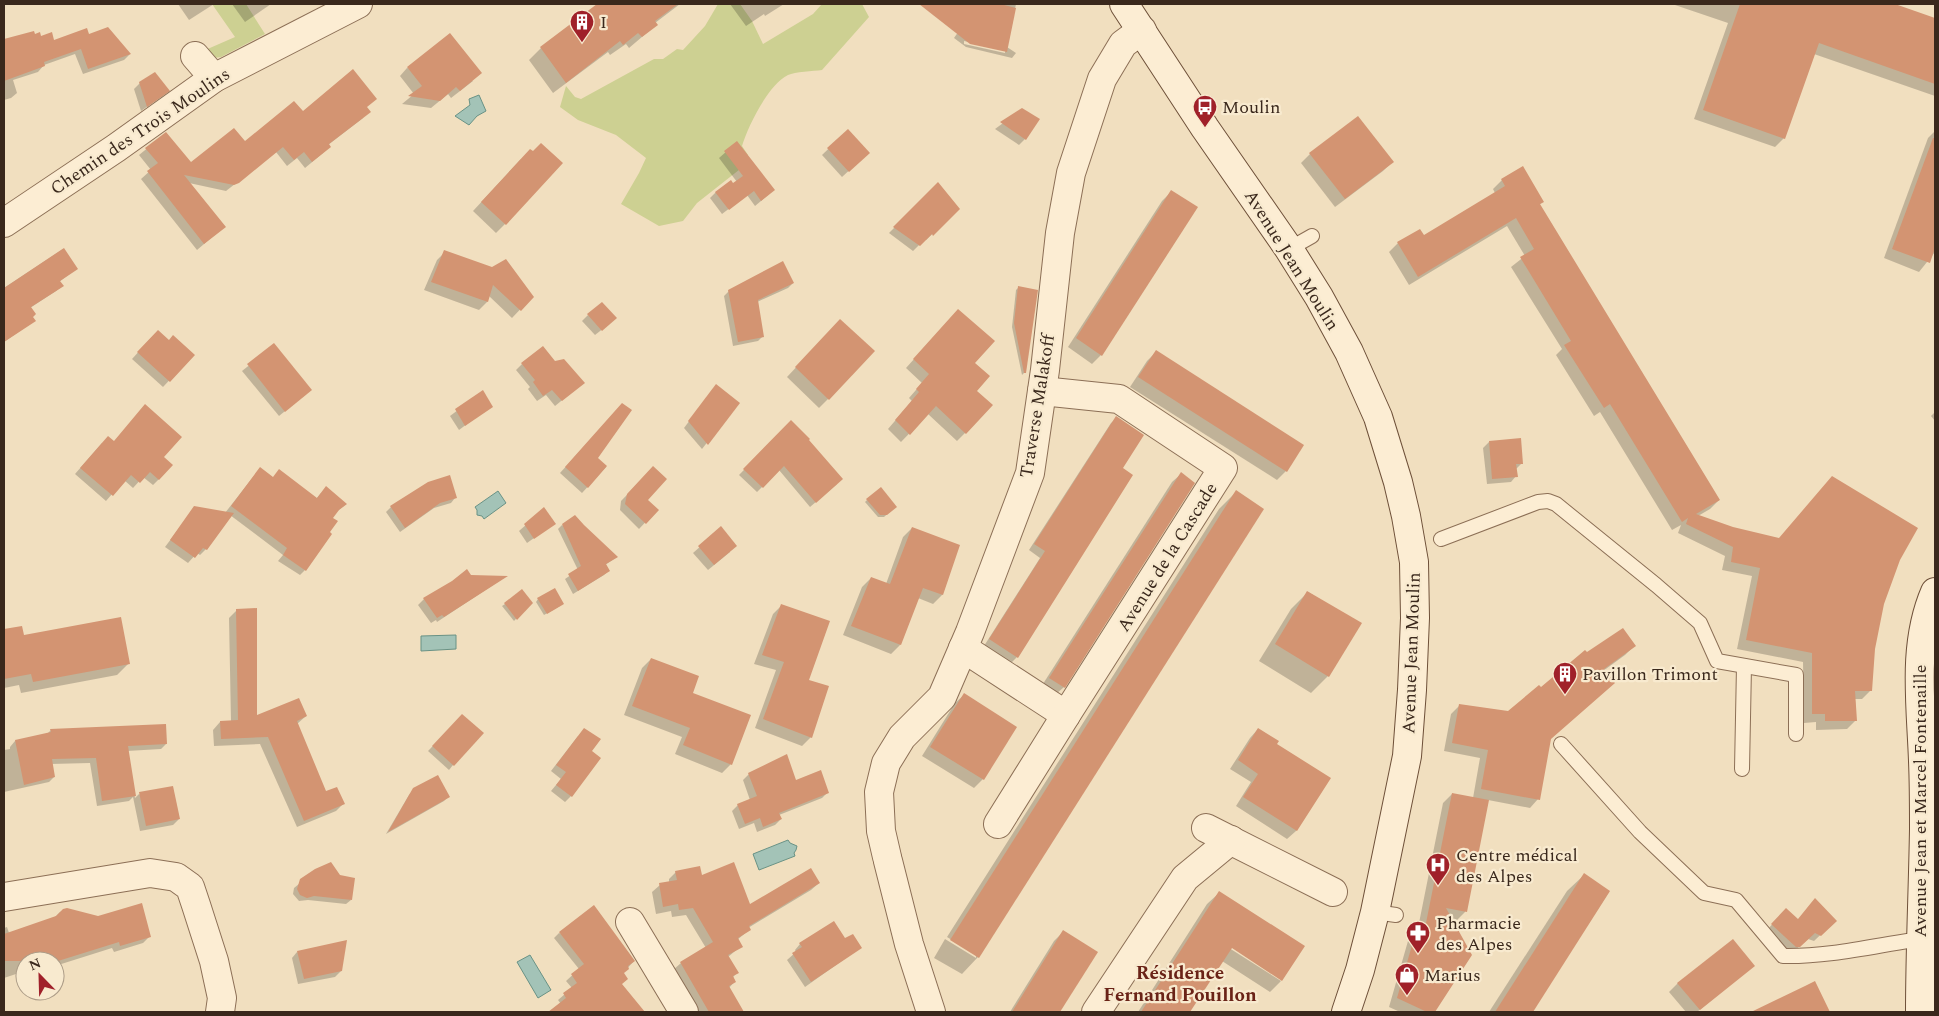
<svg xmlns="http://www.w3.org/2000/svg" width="1939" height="1016" font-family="Spectral,serif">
  <rect width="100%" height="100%" fill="#f1dfbf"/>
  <!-- green -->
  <g fill="#cdd092">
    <polygon points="212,4 246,4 265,34 221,57 214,58 203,51 235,37"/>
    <path d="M718,4H740L752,21L763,44L813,14L822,4H862L869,17L822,70C813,71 795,72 788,75C768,85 748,126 742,146L748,155L744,166L697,203L683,221L659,226L621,204L639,173L646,158L616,135L578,120L560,107L566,86L575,97L581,99L654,59H663L677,49L683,50L705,26Z"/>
  </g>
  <!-- water -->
  <g fill="#a3c3b7" stroke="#699285">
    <polygon points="479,95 486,111 477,116 469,125 455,116 470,105 469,99"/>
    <polygon points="498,491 506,503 484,519 482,516 477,515 477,510 475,507"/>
    <polygon points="456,635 456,649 421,651 421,636"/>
    <polygon points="788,840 790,843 797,846 796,850 794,853 795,856 759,870 753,854"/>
    <polygon points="530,955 551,990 538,998 517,962"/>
  </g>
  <!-- shadow -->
  <g fill="#0003" fill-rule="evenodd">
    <polygon points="178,4 214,4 189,20"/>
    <polygon points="232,4 271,4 245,22"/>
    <polygon points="599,4 680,4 655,23 656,25 629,48 626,44 610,55 608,52 553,93 529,60 541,48"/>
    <polygon points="730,4 784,4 765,16 764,14 746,26"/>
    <path d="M991,4H1016L1007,47L1016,53L1012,58L966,47L954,38L963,25L984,32ZM964,41L1005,50V53L964,44Z"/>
    <polygon points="1672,4 1891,4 1935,19 1935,96 1814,54 1784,138 1775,147 1694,119 1728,23"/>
    <polygon points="34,36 53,41 88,36 130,54 124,60 83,74 75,54 44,65 38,72 13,80 17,93 11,98 4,100 4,38 4,40"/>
    <polygon points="407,68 473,81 451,98 448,94 431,108 402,104 414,94 400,76"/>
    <polygon points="140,83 162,96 141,111 134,89"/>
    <polygon points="366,108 363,118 328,145 323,153 305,168 297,158 287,166 276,152 226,191 189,183 224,227 197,250 141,179 151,170 139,155 166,133 191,164 244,143 302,113"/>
    <polygon points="1022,109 1025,139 1019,145 995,129"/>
    <polygon points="847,131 868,153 842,177 822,155"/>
    <polygon points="1935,131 1935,252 1919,272 1884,258 1928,138"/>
    <polygon points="736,143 768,195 755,206 747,195 722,214 710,198 716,192 737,182 719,158"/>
    <polygon points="1310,154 1392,162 1383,171 1335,207 1301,163"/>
    <polygon points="521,159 505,224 496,233 473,211"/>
    <polygon points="1502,180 1543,202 1539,205 1719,500 1710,509 1698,516 1733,529 1779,539 1899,560 1883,603 1874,649 1871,690 1862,699 1855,699 1856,720 1847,729 1816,730 1816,722 1804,723 1803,662 1737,649 1752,576 1722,570 1725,556 1678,533 1681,525 1672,530 1600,412 1594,416 1556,355 1562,349 1511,267 1525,256 1507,226 1409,285 1389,252 1398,243 1423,237 1495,193 1493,189"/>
    <polygon points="938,184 958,209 926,240 925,239 913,251 889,233"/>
    <polygon points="1171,192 1101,355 1092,364 1068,347 1162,201"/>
    <polygon points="63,249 76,269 59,282 62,286 56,291 30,308 34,321 4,342 4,288"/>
    <polygon points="445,252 532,297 512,318 489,296 487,302 479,310 424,290 437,260"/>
    <polygon points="793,283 788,288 757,302 763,336 758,341 733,346 724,296 729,291"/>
    <polygon points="1019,287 1025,372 1022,375 1012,327 1016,290"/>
    <polygon points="588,315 609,324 595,335 582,321"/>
    <polygon points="950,319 973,363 975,391 965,433 957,441 928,414 901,442 888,429 912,401 909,398 922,383 906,368"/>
    <polygon points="831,330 828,399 819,408 787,377"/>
    <polygon points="152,337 168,341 193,355 163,387 132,359"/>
    <polygon points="274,345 311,390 279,416 242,371"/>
    <polygon points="1156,352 1286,471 1277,480 1130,387 1147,361"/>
    <polygon points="522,364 577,388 555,406 546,395 537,401 528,389 530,387 516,370"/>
    <polygon points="482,392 491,406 459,430 450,416"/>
    <polygon points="711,392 738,403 702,449 684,428"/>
    <polygon points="617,410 597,459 606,467 582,493 560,473"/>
    <polygon points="1935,412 1935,421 1931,416"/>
    <polygon points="1117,418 1121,469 1017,657 1011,663 984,646 1040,558 1029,550 1111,423"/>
    <polygon points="791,422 807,440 837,484 810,507 779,470 757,492 739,475"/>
    <polygon points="113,442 162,457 159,479 153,485 143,477 133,488 124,480 106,501 75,474 102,443"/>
    <polygon points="1489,442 1522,463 1516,469 1516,476 1511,482 1487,484 1483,448"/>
    <polygon points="260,468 272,478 316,499 321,493 346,504 334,514 305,570 300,575 278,561 283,555 230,515 206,549 200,555 197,553 188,563 165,547 195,507 225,513"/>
    <polygon points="653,468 646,500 657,510 639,529 620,510 621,501"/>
    <polygon points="1181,474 1064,687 1055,695 1041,687 1172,482"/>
    <polygon points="1236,492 978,957 962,974 934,958 945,939 976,958 976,955 947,937 1219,509"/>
    <polygon points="455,498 451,503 434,508 400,532 386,512 391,507"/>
    <polygon points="867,500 893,509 884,517 878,517 865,502"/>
    <polygon points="544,509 554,524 527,543 519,531"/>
    <polygon points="562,525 617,557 605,565 608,571 604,575 573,594 565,579 578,570 558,529"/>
    <polygon points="721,528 730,552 708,570 693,553"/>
    <polygon points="912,528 958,546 942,595 933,604 918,598 900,645 891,654 843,635 862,587 871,578 886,584 903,537"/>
    <polygon points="470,576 505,577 437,622 436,620 431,623 418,605 424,599"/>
    <polygon points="1308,592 1360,624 1328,676 1311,693 1259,661 1291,609"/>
    <polygon points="538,599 560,606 544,615 536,602"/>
    <polygon points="531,603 514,621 502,606 505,604"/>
    <polygon points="782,605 807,681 811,737 802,746 755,728 776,670 754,664 773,614"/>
    <polygon points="237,610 256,717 306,716 297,724 326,793 343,804 336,811 297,827 260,744 214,746 213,730 220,722 231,722 229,618"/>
    <polygon points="21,627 23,636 129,663 117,675 21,693 19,685 4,688 4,631"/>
    <polygon points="1634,646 1625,655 1603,671 1549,740 1538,799 1530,808 1488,800 1465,912 1456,921 1451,919 1471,955 1433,1012 1400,1012 1389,1007 1408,941 1417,933 1443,803 1452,794 1473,798 1480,758 1444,751 1451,714 1460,705 1509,712 1586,654"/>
    <polygon points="651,659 692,693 731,764 722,773 675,754 682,737 624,715 642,668"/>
    <polygon points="964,695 983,779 974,788 922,756 955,703"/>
    <polygon points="462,716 453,765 449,770 428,751"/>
    <polygon points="1258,729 1275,744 1329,778 1296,831 1287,839 1236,806 1251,782 1230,769 1250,738"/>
    <polygon points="51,730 166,744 161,749 127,751 135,798 139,794 179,819 173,825 140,831 133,797 129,801 97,806 90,763 51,764 54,777 49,782 4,792 4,750 10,749 10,747 15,741 47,734"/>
    <polygon points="578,736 571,796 565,802 551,791 561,779 551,771"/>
    <polygon points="749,774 795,782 828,792 822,798 779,815 781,819 775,825 757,832 754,823 739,829 732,811 738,805 750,800 743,780"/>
    <polygon points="414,789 448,797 444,801 386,834 409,795"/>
    <polygon points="316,870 351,900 346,904 308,900 299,901 293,894 294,888"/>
    <polygon points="676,872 701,876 750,906 819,883 811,890 748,928 749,930 737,940 741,946 728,957 737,973 733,977 735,981 729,988 743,1012 698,1012 673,970 681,963 706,948 686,915 672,917 671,911 656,914 652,892 660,885 669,883 669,879"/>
    <polygon points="1584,875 1609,892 1531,1012 1489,1012 1567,891"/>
    <polygon points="1219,893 1303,947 1282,980 1227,944 1226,946 1281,981 1270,992 1222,961 1189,1012 1138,1012 1207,904"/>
    <polygon points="67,909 150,936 143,943 114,952 112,948 55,966 55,961 25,961 25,971 4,978 4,928 7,927 9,933 54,918 60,912"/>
    <polygon points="1781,915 1797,920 1835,921 1814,941 1808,939 1793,952 1790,952 1766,931"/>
    <polygon points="833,923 844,939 860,948 805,987 787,960 796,952 795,950 800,944"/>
    <polygon points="1063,932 1096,953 1059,1012 1010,1012 1054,941"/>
    <polygon points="559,933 634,961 623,973 621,984 643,1012 613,1012 604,999 587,1012 554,1012 561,1004 558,1000 572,988 566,981 579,969 554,938"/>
    <polygon points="297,952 341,971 335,977 298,984 292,958"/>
    <polygon points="1753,966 1697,1012 1686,1012 1669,992 1678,983"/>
    <polygon points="1814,983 1828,1012 1754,1012 1755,1012"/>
  </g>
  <!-- building -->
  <g fill="#d39472">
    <polygon points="597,4 678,4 655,21 658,25 642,37 638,33 623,45 620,41 566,83 540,47"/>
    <polygon points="919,4 1000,4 1016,8 1007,52 970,44"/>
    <polygon points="1740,4 1895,4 1935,18 1935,84 1819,43 1785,139 1703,110"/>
    <polygon points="108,27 131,54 88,69 81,49 44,62 45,66 4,81 4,39 34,31 35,34 40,32 41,36 52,32 54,40 87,28 89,34"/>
    <polygon points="450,33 482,73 460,91 456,87 440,101 408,96 422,86 407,67"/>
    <polygon points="353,69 377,99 367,107 371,112 329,144 331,147 312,162 304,152 294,160 283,147 239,183 234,185 184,175 226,227 204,244 147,171 158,163 145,148 166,132 191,162 234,128 245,141 294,101 303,111"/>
    <polygon points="155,72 170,91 147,107 139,82"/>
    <polygon points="1022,108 1040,119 1026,140 1000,122"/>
    <polygon points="1358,116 1394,162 1345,199 1309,153"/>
    <polygon points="848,129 870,153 849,172 827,148"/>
    <polygon points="1933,138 1935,138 1935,248 1930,263 1892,249"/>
    <polygon points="737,141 775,190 761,201 754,191 729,210 715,192 731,180 733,183 743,176 724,151"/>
    <polygon points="541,143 563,163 506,225 481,202 530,149 533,151"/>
    <polygon points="1523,166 1544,202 1540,204 1720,500 1696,514 1733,527 1779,538 1832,476 1918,528 1900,560 1884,604 1875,649 1872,691 1855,691 1857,721 1825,721 1825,714 1812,714 1812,653 1746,640 1760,568 1731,562 1733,547 1686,524 1688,518 1682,522 1610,404 1604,408 1564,345 1571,341 1520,257 1534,249 1516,218 1418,277 1397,242 1420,229 1424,235 1505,186 1501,179"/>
    <polygon points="938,182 960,209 933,236 932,234 920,246 893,227"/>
    <polygon points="1171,190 1198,207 1102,356 1076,338"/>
    <polygon points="64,248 78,269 60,281 64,286 31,307 36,314 33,317 36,321 4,342 4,288"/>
    <polygon points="444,250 492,267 506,259 534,297 521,311 493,285 488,302 431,282"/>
    <polygon points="783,261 794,283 758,300 764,337 738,342 728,290"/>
    <polygon points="1018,286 1038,290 1026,373 1024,373 1014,323"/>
    <polygon points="602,302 617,318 602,331 587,314"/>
    <polygon points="958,309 995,341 975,363 990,376 977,391 993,405 966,434 936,406 910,435 895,420 919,392 916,389 929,374 913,359"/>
    <polygon points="840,319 875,351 829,400 795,367"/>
    <polygon points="158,330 169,340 173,335 195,355 170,382 137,352"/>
    <polygon points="274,343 312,390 285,412 247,364"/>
    <polygon points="543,346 555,361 564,359 585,383 562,401 552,390 543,396 533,382 535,380 521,363"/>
    <polygon points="1156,350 1304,445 1287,472 1138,377"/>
    <polygon points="716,384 740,403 708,445 688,421"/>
    <polygon points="483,390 493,407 465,426 455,409"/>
    <polygon points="622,403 632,410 598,458 607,466 588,488 565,467"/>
    <polygon points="145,404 182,437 164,457 173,465 159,480 150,472 140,483 131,475 113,496 80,468 108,436 114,441"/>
    <polygon points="1116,416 1144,435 1123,468 1133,475 1018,658 989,639 1045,551 1034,544"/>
    <polygon points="791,420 810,439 809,440 843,479 816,503 784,466 763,488 743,469"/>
    <polygon points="1521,438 1523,464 1516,464 1518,477 1492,479 1489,441"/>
    <polygon points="653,466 667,479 648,500 659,510 646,524 625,504 627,494"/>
    <polygon points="260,467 273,477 279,469 317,498 326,486 347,504 339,510 333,518 338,521 330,532 332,534 306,571 283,555 287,548 231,506"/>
    <polygon points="1181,472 1195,483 1065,688 1049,678"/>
    <polygon points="450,475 457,498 440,503 405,528 390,506 428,482"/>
    <polygon points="881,487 897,507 887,515 880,515 866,499"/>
    <polygon points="1236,490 1264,509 979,958 950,940"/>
    <polygon points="194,506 234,513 207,550 203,548 195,558 170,540"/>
    <polygon points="544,507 556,524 534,539 524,524"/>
    <polygon points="575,515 584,525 618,557 606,564 610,571 578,591 568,574 581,566 562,524"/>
    <polygon points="721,526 737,546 714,565 698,546"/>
    <polygon points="912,527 960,545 943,595 923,588 901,645 851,626 871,577 890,584"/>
    <polygon points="467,569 471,575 508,576 444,617 442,615 437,618 423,598 452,581"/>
    <polygon points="555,588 564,604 547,614 537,598"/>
    <polygon points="522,589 533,603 517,620 504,603"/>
    <polygon points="1307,591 1362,623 1329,677 1275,644"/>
    <polygon points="781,604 830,621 809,680 829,686 812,738 763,719 784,662 762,655"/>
    <polygon points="257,608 257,715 299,698 307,716 297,721 326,791 337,787 345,804 304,821 268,737 221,739 220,721 238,720 236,609"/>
    <polygon points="121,617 130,664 33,682 31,674 4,679 4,629 22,626 24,635"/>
    <polygon points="1623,628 1636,646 1604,669 1615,683 1551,739 1540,800 1481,789 1488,750 1452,743 1459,704 1508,711 1539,685 1541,687 1585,650 1587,652"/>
    <polygon points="651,658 699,676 693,693 751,715 732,765 683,745 690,728 632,706"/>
    <polygon points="964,693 1017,727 984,780 930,747"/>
    <polygon points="462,714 484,733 454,766 432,746"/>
    <polygon points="166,724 167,744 128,746 136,796 102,801 96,758 52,759 55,777 24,785 15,740 51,732 50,729"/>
    <polygon points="584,728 601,739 592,751 601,758 572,797 556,785 566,772 556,765"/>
    <polygon points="1258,728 1279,741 1277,744 1331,778 1297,831 1243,797 1258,774 1238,760"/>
    <polygon points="787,754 796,780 821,770 829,793 779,813 782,819 763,827 760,818 745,824 737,804 757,796 748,773"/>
    <polygon points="438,775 450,797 388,832 413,788"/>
    <polygon points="173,786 180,819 146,826 139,792"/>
    <polygon points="1452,793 1489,800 1467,912 1446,908 1472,955 1435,1012 1427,1012 1397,998 1416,931 1424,933"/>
    <polygon points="331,862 340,875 355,878 352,900 314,896 307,898 300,895 297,889 300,879 315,869"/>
    <polygon points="734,862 750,904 811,868 820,883 749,926 751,930 738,938 743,947 728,955 739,973 733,976 736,982 729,986 744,1012 709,1012 680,962 713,942 693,908 679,910 678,904 663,907 659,883 677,880 675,871 700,866 702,875"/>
    <polygon points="1584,873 1610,891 1533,1012 1495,1012"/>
    <polygon points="1219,891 1305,946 1282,981 1232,948 1190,1012 1141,1012"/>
    <polygon points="1815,898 1837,921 1821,936 1815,933 1800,947 1796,947 1771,924 1786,908 1798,919"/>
    <polygon points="142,903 151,937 120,946 119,942 58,961 4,961 4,934 56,916 63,909 67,908 98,916"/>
    <polygon points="594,905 635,961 628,966 629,969 624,973 628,979 622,984 645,1012 548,1012 566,998 563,993 577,983 571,974 584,964 559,932"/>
    <polygon points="834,921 845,938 853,934 862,948 811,982 792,953 802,947 799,943"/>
    <polygon points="1063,930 1098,952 1060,1012 1012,1012"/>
    <polygon points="1733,939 1755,966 1700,1010 1677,983"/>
    <polygon points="347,940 342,971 304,979 297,951"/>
    <polygon points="1815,981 1830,1012 1751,1012 1805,986"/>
  </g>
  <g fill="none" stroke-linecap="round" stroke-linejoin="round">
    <defs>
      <g id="lane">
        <polyline points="1289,249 1312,236"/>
        <polyline points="1441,539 1538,502 1548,501 1556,504 1656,585 1700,623 1717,661 1796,675 1796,734"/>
        <path d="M1561,744L1640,832L1704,893L1736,900L1783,956C1835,957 1884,943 1935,937"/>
        <polyline points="1742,769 1744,666"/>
        <polyline points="1375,912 1396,915"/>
      </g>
      <g id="street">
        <polyline points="195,56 214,78"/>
        <polyline points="4,223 116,148 214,78 358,4"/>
        <polyline points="963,648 1066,715 1223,468 1119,399 1042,391"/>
        <polyline points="998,824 1066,715"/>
        <polyline points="1206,828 1333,892"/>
        <polyline points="887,857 881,831 879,792 886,763 902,737 942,697 970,632 1030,473 1045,370 1060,233 1071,173 1102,79 1123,44 1142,30"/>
        <polyline points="888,861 909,944 931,1012"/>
        <polyline points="4,897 150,873 176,877 190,887 196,905 214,961 222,998 220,1012"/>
        <polyline points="630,922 684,1012"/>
        <polyline points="1096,1012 1185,878 1231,840"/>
      </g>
      <g id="secondary">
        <polyline points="1124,4 1205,128 1289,249 1319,297 1349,352 1378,417 1398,482 1406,516 1414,562 1415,618 1412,690 1407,756 1375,912 1360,970 1346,1012"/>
        <path d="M1920,1012C1920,951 1923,890 1924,829C1924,807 1924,784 1923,761C1921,704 1912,645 1935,592"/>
      </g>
    </defs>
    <!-- lane casing -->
    <use href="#lane" stroke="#8c6f56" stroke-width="16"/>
    <!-- street casing -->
    <use href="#street" stroke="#8c6f56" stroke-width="30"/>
    <!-- secondary casing -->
    <use href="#secondary" stroke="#6e5039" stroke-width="30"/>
    <!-- lane -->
    <use href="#lane" stroke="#fcedd3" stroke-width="14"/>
    <!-- street -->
    <use href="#street" stroke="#fcedd3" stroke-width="28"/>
    <!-- secondary -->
    <use href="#secondary" stroke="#fcedd3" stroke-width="28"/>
  </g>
  <!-- icons -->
  <defs>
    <symbol id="building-pin" viewBox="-11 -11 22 30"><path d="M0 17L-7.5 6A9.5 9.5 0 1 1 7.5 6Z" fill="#a0212a" stroke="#f8eacf"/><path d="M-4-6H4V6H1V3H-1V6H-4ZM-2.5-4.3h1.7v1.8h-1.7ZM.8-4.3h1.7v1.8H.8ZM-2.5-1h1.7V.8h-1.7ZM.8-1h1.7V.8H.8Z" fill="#fff"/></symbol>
    <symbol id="bus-pin" viewBox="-11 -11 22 30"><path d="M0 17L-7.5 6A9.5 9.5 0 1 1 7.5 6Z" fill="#a0212a" stroke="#f8eacf"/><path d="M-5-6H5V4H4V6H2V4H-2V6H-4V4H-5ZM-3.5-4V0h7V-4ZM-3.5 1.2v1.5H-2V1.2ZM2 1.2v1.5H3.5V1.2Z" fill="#fff"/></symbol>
    <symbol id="hospital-pin" viewBox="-11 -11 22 30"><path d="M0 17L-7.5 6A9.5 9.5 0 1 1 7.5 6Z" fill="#a0212a" stroke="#f8eacf"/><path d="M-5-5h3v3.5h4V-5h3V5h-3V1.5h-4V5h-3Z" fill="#fff"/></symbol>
    <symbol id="pharmacy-pin" viewBox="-11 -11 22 30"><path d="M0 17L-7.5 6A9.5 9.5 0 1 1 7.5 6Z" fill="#a0212a" stroke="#f8eacf"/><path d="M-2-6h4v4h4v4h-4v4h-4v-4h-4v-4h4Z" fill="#fff"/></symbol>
    <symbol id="shop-pin" viewBox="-11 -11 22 30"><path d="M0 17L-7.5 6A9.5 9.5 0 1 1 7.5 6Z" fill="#a0212a" stroke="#f8eacf"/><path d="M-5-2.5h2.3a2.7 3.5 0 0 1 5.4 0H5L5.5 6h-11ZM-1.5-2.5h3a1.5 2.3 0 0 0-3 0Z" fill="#fff"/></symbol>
  </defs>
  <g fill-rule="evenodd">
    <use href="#building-pin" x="568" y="8" width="28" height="38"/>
    <use href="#bus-pin" x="1191" y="93" width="28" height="38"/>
    <use href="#building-pin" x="1551" y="660" width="28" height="38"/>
    <use href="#hospital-pin" x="1424" y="851" width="28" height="38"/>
    <use href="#pharmacy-pin" x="1404" y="919" width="28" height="38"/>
    <use href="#shop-pin" x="1393" y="961" width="28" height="38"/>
  </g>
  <g text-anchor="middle" stroke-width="4.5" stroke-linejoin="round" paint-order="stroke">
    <!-- poi labels -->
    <g font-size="18" fill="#3a281c" stroke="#f8eacf" text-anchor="start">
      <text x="600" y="28">I</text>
      <text x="1222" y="113">Moulin</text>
      <text x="1582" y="680">Pavillon Trimont</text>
      <text x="1456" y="861">Centre médical<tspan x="1456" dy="21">des Alpes</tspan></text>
      <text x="1436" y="929">Pharmacie<tspan x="1436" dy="21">des Alpes</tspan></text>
      <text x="1424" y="981">Marius</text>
    </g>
    <!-- street labels -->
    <g font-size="18" fill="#3a281c" stroke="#f8eacf">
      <text transform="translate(140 131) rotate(-34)" y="6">Chemin des Trois Moulins</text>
      <text transform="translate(1292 260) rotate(58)" y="6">Avenue Jean Moulin</text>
      <text transform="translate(1037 406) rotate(-81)" y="6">Traverse Malakoff</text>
      <text transform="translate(1167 557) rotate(-58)" y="6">Avenue de la Cascade</text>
      <text transform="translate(1411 653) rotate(-88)" y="6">Avenue Jean Moulin</text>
      <text transform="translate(1920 801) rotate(-90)" y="6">Avenue Jean et Marcel Fontenaille</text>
    </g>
    <!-- neighbourhood labels -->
    <g font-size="19" font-weight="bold" fill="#6a2317" stroke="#f8eacf">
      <text x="1180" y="979">Résidence<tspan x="1180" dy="22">Fernand Pouillon</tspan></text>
    </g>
  </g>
  <!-- border -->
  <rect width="1939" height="1016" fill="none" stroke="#3a281c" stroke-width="10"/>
  <!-- north arrow -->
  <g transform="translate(40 976) rotate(337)"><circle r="24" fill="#f8eacf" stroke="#ac9c87"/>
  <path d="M0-4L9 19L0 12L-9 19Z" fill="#a0212a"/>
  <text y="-8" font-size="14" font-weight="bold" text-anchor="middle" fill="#3a281c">N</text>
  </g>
</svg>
